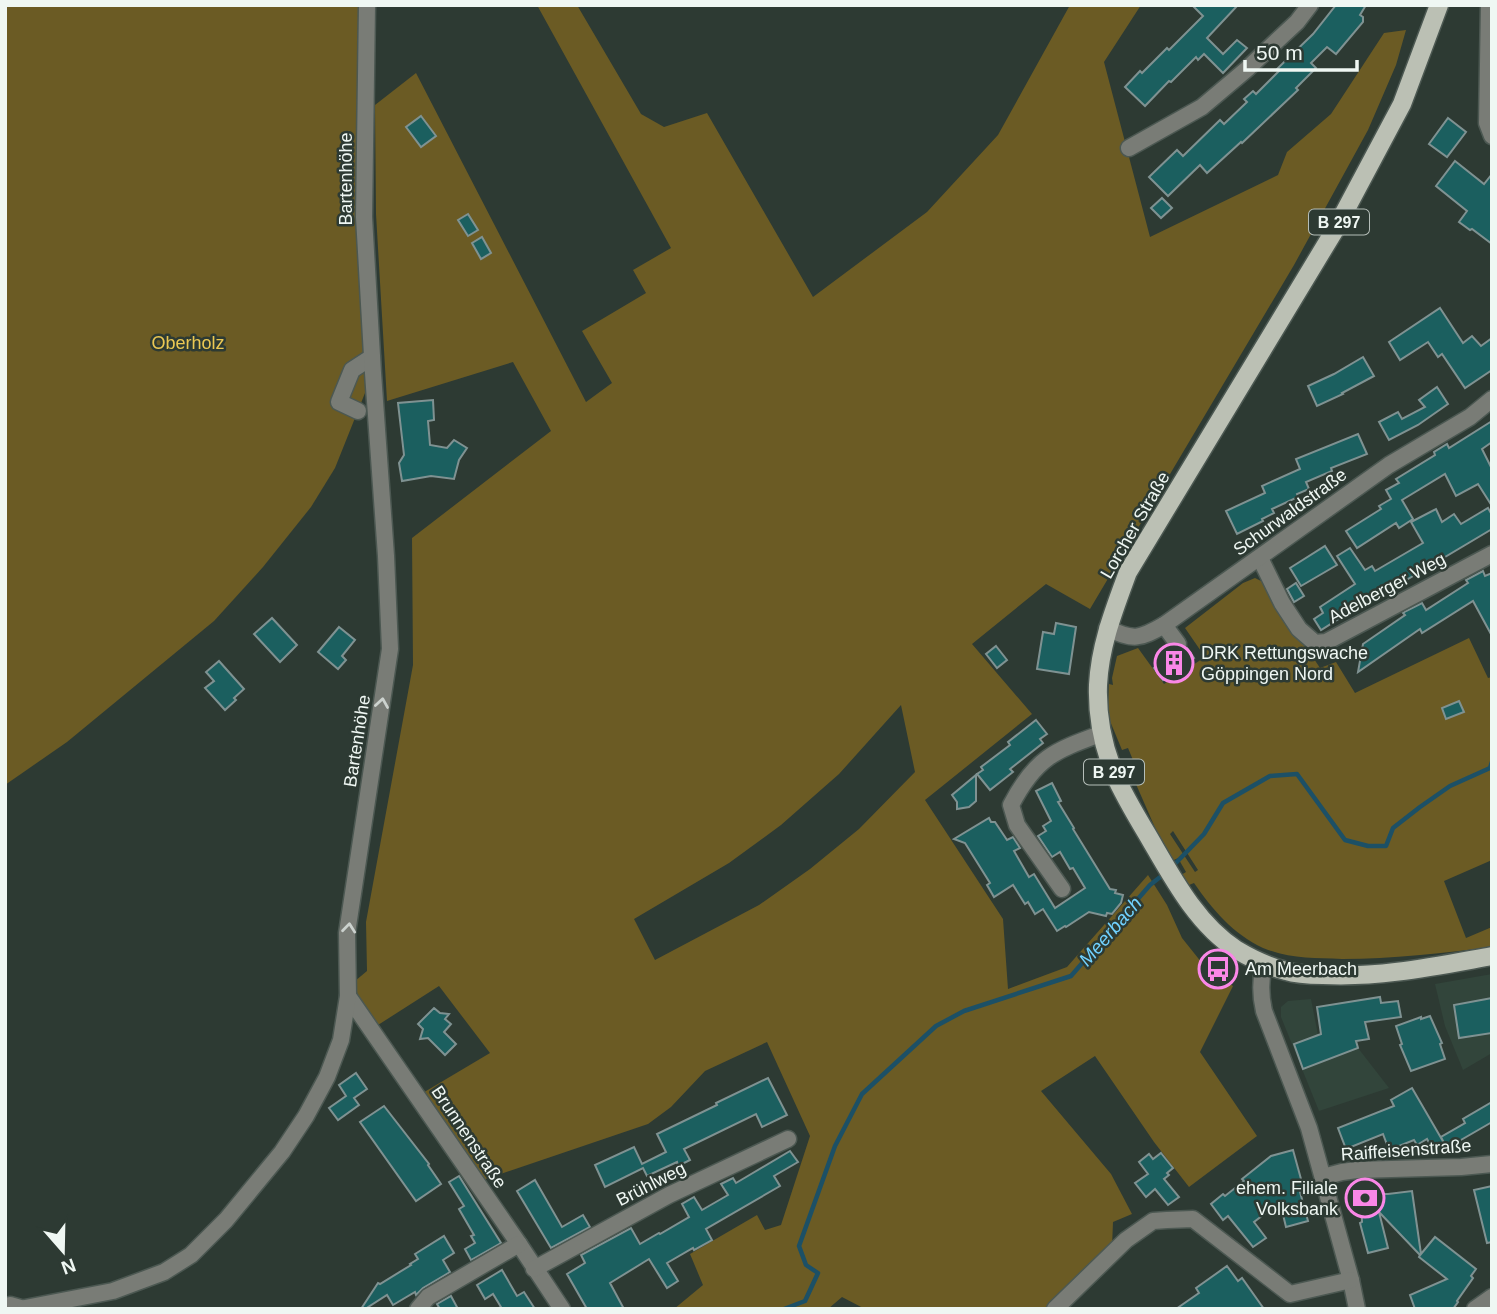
<svg xmlns="http://www.w3.org/2000/svg" width="1497" height="1314" font-family="Helvetica,sans-serif">
  <rect width="100%" height="100%" fill="#2d3a33"/>
  <!-- built -->
  <g fill="#32453b">
    <polygon points="1492,974 1492,1053 1463,1070 1445,1026 1435,984"/>
    <polygon points="1311,999 1318,1035 1351,1029 1358,1048 1389,1088 1319,1111 1281,1017 1281,1007 1288,1001"/>
  </g>
  <!-- green -->
  <g fill="#6b5b24" fill-rule="evenodd">
    <polygon points="5,5 363,5 373,373 335,468 311,507 263,567 214,621 67,742 5,785"/>
    <path d="M537,5H577L641,114L664,127L707,113L813,297L927,212L998,135L1070,5H1141L1104,62L1150,237L1278,175L1287,152L1331,114L1384,33L1406,30L1396,65L1368,130L1294,265L1090,609L1046,584L972,644L1032,714L925,800L1003,919L1008,989L1067,967L1148,875L1167,905L1182,938L1202,963L1233,986L1200,1052L1257,1136L1189,1187L1154,1142L1095,1056L1041,1091L1111,1174L1132,1214L1113,1222L1112,1247L1051,1309H865L842,1297L828,1309H674L703,1285L690,1254L757,1215L765,1230L781,1225L810,1136L767,1042L705,1071L671,1107L648,1124L483,1180L421,1094L490,1053L439,986L378,1025L360,999L355,998V981L367,971L366,922L413,665L412,538L551,431L513,362L387,401L376,214L375,105L416,73L586,402L612,383L582,331L646,293L633,270L671,248ZM901,705L915,772L859,829L810,869L759,905L655,960L634,919L729,863L781,825L839,774Z"/>
    <path d="M1255,578L1263,582L1320,668L1336,662L1355,693L1469,638L1488,678L1492,677V860L1444,881L1466,938L1492,927V947C1442,953 1393,959 1342,959C1314,958 1290,959 1263,948C1233,934 1212,909 1194,883L1189,885L1181,875L1186,872L1178,858L1172,861L1160,839L1132,775L1138,772L1128,748L1122,750L1110,721L1108,707L1109,684L1113,685L1112,678L1117,656L1138,648L1164,684L1205,657L1185,628L1243,583ZM1173,831L1198,870L1195,872L1170,834Z"/>
  </g>
  <g fill="none" stroke-linecap="round" stroke-linejoin="round">
    <!-- stream -->
    <g stroke="#1c5066" stroke-width="4.5">
      <polyline points="1171,868 1204,834 1223,803 1270,776 1297,774 1345,840 1368,846 1386,846 1393,828 1420,807 1450,786 1490,768 1492,762"/>
      <polyline points="784,1309 805,1301 818,1273 806,1265 799,1246 835,1146 862,1094 936,1026 964,1011 1071,976 1150,885 1164,874"/>
    </g>
  </g>
  <!-- building -->
  <g fill="#1b5f5f" stroke="#7f9292" stroke-width="2">
    <polygon points="1192,5 1238,5 1207,38 1223,54 1237,40 1247,48 1223,73 1204,54 1198,60 1196,57 1171,82 1169,81 1145,106 1125,87 1140,71 1142,73 1167,48 1169,50 1203,16"/>
    <polygon points="1336,5 1366,5 1360,15 1363,17 1363,22 1336,54 1327,47 1311,63 1316,68 1296,88 1298,90 1242,143 1241,142 1207,173 1200,165 1168,196 1149,177 1177,150 1183,156 1220,120 1224,124 1247,102 1244,99 1253,91 1256,94 1279,71 1277,69 1313,34"/>
    <polygon points="421,116 436,136 421,147 406,127"/>
    <polygon points="1448,118 1466,132 1447,157 1429,144"/>
    <polygon points="1455,161 1484,184 1492,174 1492,244 1472,229 1470,230 1459,222 1467,211 1436,186"/>
    <polygon points="1162,198 1172,208 1161,218 1151,208"/>
    <polygon points="468,214 478,230 468,236 458,220"/>
    <polygon points="482,237 491,253 481,259 472,243"/>
    <polygon points="1440,308 1463,343 1472,336 1481,346 1492,338 1492,370 1465,388 1442,354 1438,357 1428,342 1400,360 1389,342"/>
    <polygon points="1363,357 1374,376 1342,393 1343,394 1317,406 1308,386 1334,374"/>
    <polygon points="1437,387 1448,404 1418,425 1389,440 1379,422 1398,412 1402,419 1425,407 1419,400"/>
    <polygon points="433,400 434,420 428,421 430,445 447,448 454,440 467,448 459,460 454,479 431,476 402,481 399,463 404,455 398,403"/>
    <polygon points="1492,421 1492,442 1482,449 1492,469 1492,506 1478,484 1456,496 1445,474 1402,500 1413,519 1399,528 1396,523 1357,548 1346,531 1381,509 1379,506 1391,499 1386,490 1399,483 1396,479 1435,455 1434,452 1447,444 1449,448"/>
    <polygon points="1358,434 1367,454 1331,468 1332,471 1306,482 1309,489 1297,494 1298,497 1272,509 1274,513 1262,519 1263,521 1237,534 1226,511 1265,493 1262,486 1300,469 1296,459"/>
    <polygon points="1488,508 1492,515 1492,529 1376,598 1375,596 1321,630 1314,619 1323,613 1320,607 1355,584 1337,556 1350,548 1365,570 1372,566 1375,571 1423,543 1411,522 1436,509 1442,522 1454,514 1461,524"/>
    <polygon points="1325,546 1337,565 1301,586 1290,568"/>
    <polygon points="1483,571 1485,576 1492,573 1492,636 1473,601 1422,633 1420,629 1358,672 1363,644 1405,615 1403,613 1406,611 1422,603 1426,610 1468,583 1466,580"/>
    <polygon points="1296,583 1304,596 1294,602 1287,589"/>
    <polygon points="272,618 297,645 280,662 254,634"/>
    <polygon points="1056,623 1076,627 1069,674 1037,669 1043,632 1054,634"/>
    <polygon points="339,627 355,640 342,656 346,660 338,669 318,652"/>
    <polygon points="996,646 1007,660 997,668 986,654"/>
    <polygon points="1187,648 1194,658 1163,680 1154,668 1174,654 1184,653"/>
    <polygon points="219,661 244,689 234,698 236,700 225,710 205,688 214,681 206,672"/>
    <polygon points="1459,701 1464,712 1446,719 1442,708"/>
    <polygon points="1036,720 1047,734 1040,739 1043,743 1010,769 1013,772 990,790 977,774 983,770 981,767 1010,745 1008,742"/>
    <polygon points="976,775 976,801 969,807 957,809 957,802 952,795"/>
    <polygon points="1052,783 1061,801 1058,802 1074,828 1073,829 1110,889 1116,890 1115,893 1123,895 1121,903 1112,914 1107,913 1106,916 1089,912 1066,927 1065,926 1057,931 1043,909 1035,914 1028,902 1025,904 1013,885 994,897 987,885 990,883 965,843 954,839 989,818 991,822 995,822 1007,840 1013,837 1020,848 1014,851 1029,877 1034,874 1055,908 1085,888 1073,868 1070,869 1060,852 1052,857 1038,836 1046,831 1043,826 1051,821 1036,791"/>
    <polygon points="1380,997 1381,1003 1398,1001 1401,1017 1365,1022 1369,1039 1356,1041 1358,1048 1303,1069 1294,1044 1321,1034 1317,1007"/>
    <polygon points="1492,998 1492,1033 1459,1038 1454,1005"/>
    <polygon points="434,1008 440,1013 449,1014 445,1019 451,1024 444,1032 456,1044 445,1055 428,1038 420,1039 423,1029 418,1024"/>
    <polygon points="1430,1016 1442,1043 1440,1044 1445,1059 1411,1071 1400,1045 1402,1044 1396,1026 1421,1017 1421,1019"/>
    <polygon points="356,1073 367,1089 354,1098 359,1105 338,1120 329,1108 346,1096 339,1085"/>
    <polygon points="768,1078 787,1115 762,1127 756,1114 684,1149 690,1160 678,1166 677,1162 647,1176 643,1168 605,1187 595,1165 634,1147 642,1164 666,1152 657,1134 717,1105 716,1103"/>
    <polygon points="1412,1088 1444,1143 1441,1137 1465,1123 1463,1119 1492,1102 1492,1122 1447,1148 1444,1144 1433,1150 1427,1139 1417,1145 1414,1140 1389,1150 1383,1134 1346,1149 1338,1128 1394,1106 1391,1100"/>
    <polygon points="384,1106 429,1164 428,1165 441,1184 416,1201 360,1122"/>
    <polygon points="1293,1150 1304,1190 1300,1192 1308,1221 1286,1227 1280,1202 1254,1222 1266,1238 1253,1247 1228,1216 1223,1220 1211,1204 1223,1194 1225,1196 1244,1181 1242,1179 1271,1156"/>
    <polygon points="790,1151 798,1162 774,1176 780,1186 706,1229 712,1240 694,1250 693,1248 667,1263 678,1281 667,1288 649,1259 610,1283 624,1309 587,1309 567,1274 585,1263 581,1255 631,1228 640,1244 659,1233 660,1234 689,1217 682,1204 694,1197 702,1210 728,1195 721,1184 733,1178 736,1183"/>
    <polygon points="1161,1153 1173,1168 1167,1173 1169,1175 1164,1179 1179,1197 1168,1205 1155,1189 1146,1197 1135,1183 1148,1174 1139,1162 1149,1154 1153,1159"/>
    <polygon points="459,1176 501,1243 471,1260 465,1249 475,1243 471,1236 474,1235 459,1209 464,1206 449,1182"/>
    <polygon points="535,1180 562,1227 583,1215 590,1227 551,1248 517,1191"/>
    <polygon points="1492,1186 1492,1242 1487,1243 1474,1190"/>
    <polygon points="1412,1191 1421,1254 1435,1237 1476,1269 1471,1276 1473,1278 1457,1301 1458,1302 1453,1309 1415,1309 1410,1295 1447,1279 1419,1257 1420,1255 1379,1212 1388,1248 1368,1253 1360,1223 1362,1222 1361,1194 1388,1194"/>
    <polygon points="444,1236 454,1253 443,1260 450,1272 423,1288 416,1295 415,1292 393,1305 387,1295 365,1309 361,1309 378,1283 380,1284 411,1265 410,1264 418,1259 415,1254"/>
    <polygon points="1227,1266 1238,1281 1242,1278 1264,1309 1176,1309 1199,1293 1196,1288"/>
    <polygon points="502,1270 517,1296 524,1292 535,1309 497,1309 501,1307 493,1294 485,1299 477,1285"/>
    <polygon points="451,1296 458,1309 440,1309 437,1304"/>
  </g>
  <g fill="none" stroke-linecap="round" stroke-linejoin="round">
    <defs>
      <g id="minor">
        <polyline points="1489,5 1487,123 1492,136"/>
        <polyline points="1129,148 1202,107 1247,69 1282,36 1297,22 1310,5"/>
        <polyline points="358,411 339,402 352,370 372,357"/>
        <polyline points="1260,558 1282,603 1299,629 1315,643 1326,642 1492,554"/>
        <polyline points="1164,625 1178,644"/>
        <path d="M1107,628C1133,641 1140,639 1164,625L1389,465L1470,417L1492,399"/>
        <path d="M1062,889L1017,825L1011,805C1036,757 1054,751 1103,733"/>
        <path d="M1264,964C1260,981 1260,994 1264,1011L1309,1128L1351,1280L1357,1309"/>
        <polyline points="348,996 519,1244 562,1309"/>
        <polyline points="1323,1177 1342,1172 1357,1170 1461,1167 1492,1164"/>
        <polyline points="534,1269 669,1195 788,1139"/>
        <polyline points="5,1307 10,1305 24,1309"/>
        <polyline points="25,1308 113,1291 164,1272 191,1255 226,1220 282,1152 306,1116 327,1077 341,1040 348,996 347,933 390,649 386,556 373,373 364,217 367,5"/>
        <polyline points="418,1309 428,1297 519,1244"/>
        <polyline points="1055,1309 1126,1240 1153,1221 1167,1220 1193,1219 1290,1294 1351,1280"/>
        <polyline points="1475,1309 1492,1297"/>
      </g>
      <path id="major" d="M1439,5L1402,104L1336,228L1128,572C1114,610 1100,645 1098,685C1097,714 1103,746 1114,773C1123,794 1135,814 1147,834C1171,875 1196,924 1237,950C1252,959 1270,967 1286,971C1298,975 1311,975 1323,975C1380,978 1436,966 1492,956"/>
    </defs>
    <!-- minor casing -->
    <use href="#minor" stroke="#4c5852" stroke-width="19"/>
    <!-- major casing -->
    <use href="#major" stroke="#4c5852" stroke-width="21"/>
    <!-- minor -->
    <use href="#minor" stroke="#797c76" stroke-width="16"/>
    <!-- major -->
    <use href="#major" stroke="#bbc0b4" stroke-width="18"/>
  </g>
  <!-- one-way arrows -->
  <defs><path id="oneway-chevron" d="M-2-3.5L2.5 0L-2 3.5" fill="none" stroke-width="1.6" stroke-linecap="round" stroke-linejoin="round" transform="scale(1.75)"/></defs>
  <g stroke="#ccd2ce">
    <use href="#oneway-chevron" transform="translate(382 703) rotate(-81)"/>
    <use href="#oneway-chevron" transform="translate(349 928) rotate(-84)"/>
  </g>
  <!-- icons -->
  <defs>
    <symbol id="building-ring" viewBox="-11 -11 22 22"><circle r="9.5" fill="#2d3a33" stroke="#fa87e7" stroke-width="1.5"/><path d="M-4-6H4V6H1V3H-1V6H-4ZM-2.5-4.3h1.7v1.8h-1.7ZM.8-4.3h1.7v1.8H.8ZM-2.5-1h1.7V.8h-1.7ZM.8-1h1.7V.8H.8Z" fill="#fa87e7"/></symbol>
    <symbol id="bus-ring" viewBox="-11 -11 22 22"><circle r="9.5" fill="#2d3a33" stroke="#fa87e7" stroke-width="1.5"/><path d="M-5-6H5V4H4V6H2V4H-2V6H-4V4H-5ZM-3.5-4V0h7V-4ZM-3.5 1.2v1.5H-2V1.2ZM2 1.2v1.5H3.5V1.2Z" fill="#fa87e7"/></symbol>
    <symbol id="bank-ring" viewBox="-11 -11 22 22"><circle r="9.5" fill="#2d3a33" stroke="#fa87e7" stroke-width="1.5"/><path d="M-6-4H6V4H-6ZM0-2.3a2.3 2.3 0 1 0 0 4.6a2.3 2.3 0 1 0 0-4.6Z" fill="#fa87e7"/></symbol>
  </defs>
  <g fill-rule="evenodd">
    <use href="#building-ring" x="1152" y="641" width="44" height="44"/>
    <use href="#bus-ring" x="1196" y="947" width="44" height="44"/>
    <use href="#bank-ring" x="1343" y="1176" width="44" height="44"/>
  </g>
  <g text-anchor="middle" stroke-width="5" stroke-linejoin="round" paint-order="stroke">
    <!-- shield labels -->
    <g fill="#2d3a33" stroke="#b5beb9" stroke-width="2">
      <rect x="1309" y="209.5" width="60" height="25" rx="5"/>
      <rect x="1084" y="759.5" width="60" height="25" rx="5"/>
    </g>
    <g font-size="16" font-weight="bold" fill="#eff7f3">
      <text x="1339" y="228">B 297</text>
      <text x="1114" y="778">B 297</text>
    </g>
    <!-- street labels -->
    <g font-size="18" fill="#eff7f3" stroke="#2d3a33">
      <text transform="translate(346 179) rotate(-90)" y="6">Bartenhöhe</text>
      <text transform="translate(1290 512) rotate(-36)" y="6">Schurwaldstraße</text>
      <text transform="translate(1135 525) rotate(-60)" y="6">Lorcher Straße</text>
      <text transform="translate(1387 588) rotate(-28)" y="6">Adelberger Weg</text>
      <text transform="translate(357 741) rotate(-81)" y="6">Bartenhöhe</text>
      <text transform="translate(469 1137) rotate(56)" y="6">Brunnenstraße</text>
      <text transform="translate(1406 1150) rotate(-4)" y="6">Raiffeisenstraße</text>
      <text transform="translate(651 1184) rotate(-27)" y="6">Brühlweg</text>
    </g>
    <!-- park labels -->
    <g font-size="18" fill="#ebc853" stroke="#2d3a33">
      <text x="188" y="349">Oberholz</text>
    </g>
    <!-- poi labels -->
    <g font-size="18" fill="#eff7f3" stroke="#2d3a33" text-anchor="start">
      <text x="1201" y="659">DRK Rettungswache<tspan x="1201" dy="21">Göppingen Nord</tspan></text>
      <text x="1245" y="975">Am Meerbach</text>
      <text x="1338" y="1194" text-anchor="end">ehem. Filiale<tspan x="1338" dy="21">Volksbank</tspan></text>
    </g>
    <!-- water labels -->
    <g font-size="19" font-style="italic" fill="#71d2ff" stroke="#2d3a33">
      <text transform="translate(1110 931) rotate(-49)" y="7">Meerbach</text>
    </g>
  </g>
  <!-- border -->
  <rect width="1497" height="1314" fill="none" stroke="#eff7f3" stroke-width="14"/>
  <!-- north arrow -->
  <g transform="translate(63 1251) rotate(160)" stroke="#2d3a33" stroke-width="5" paint-order="stroke">
  <path d="M0-5L12 26L0 18L-12 26Z" fill="#eff7f3"/>
  <text y="-10" font-size="19" font-weight="bold" text-anchor="middle" fill="#eff7f3">N</text>
  </g>
  <!-- scale -->
  <path d="M1245 60v10h112v-10" fill="none" stroke="#eff7f3" stroke-width="3.5"/>
  <text x="1256" y="60" font-size="21" fill="#eff7f3" stroke="#2d3a33" stroke-width="5" paint-order="stroke">50 m</text>
</svg>
